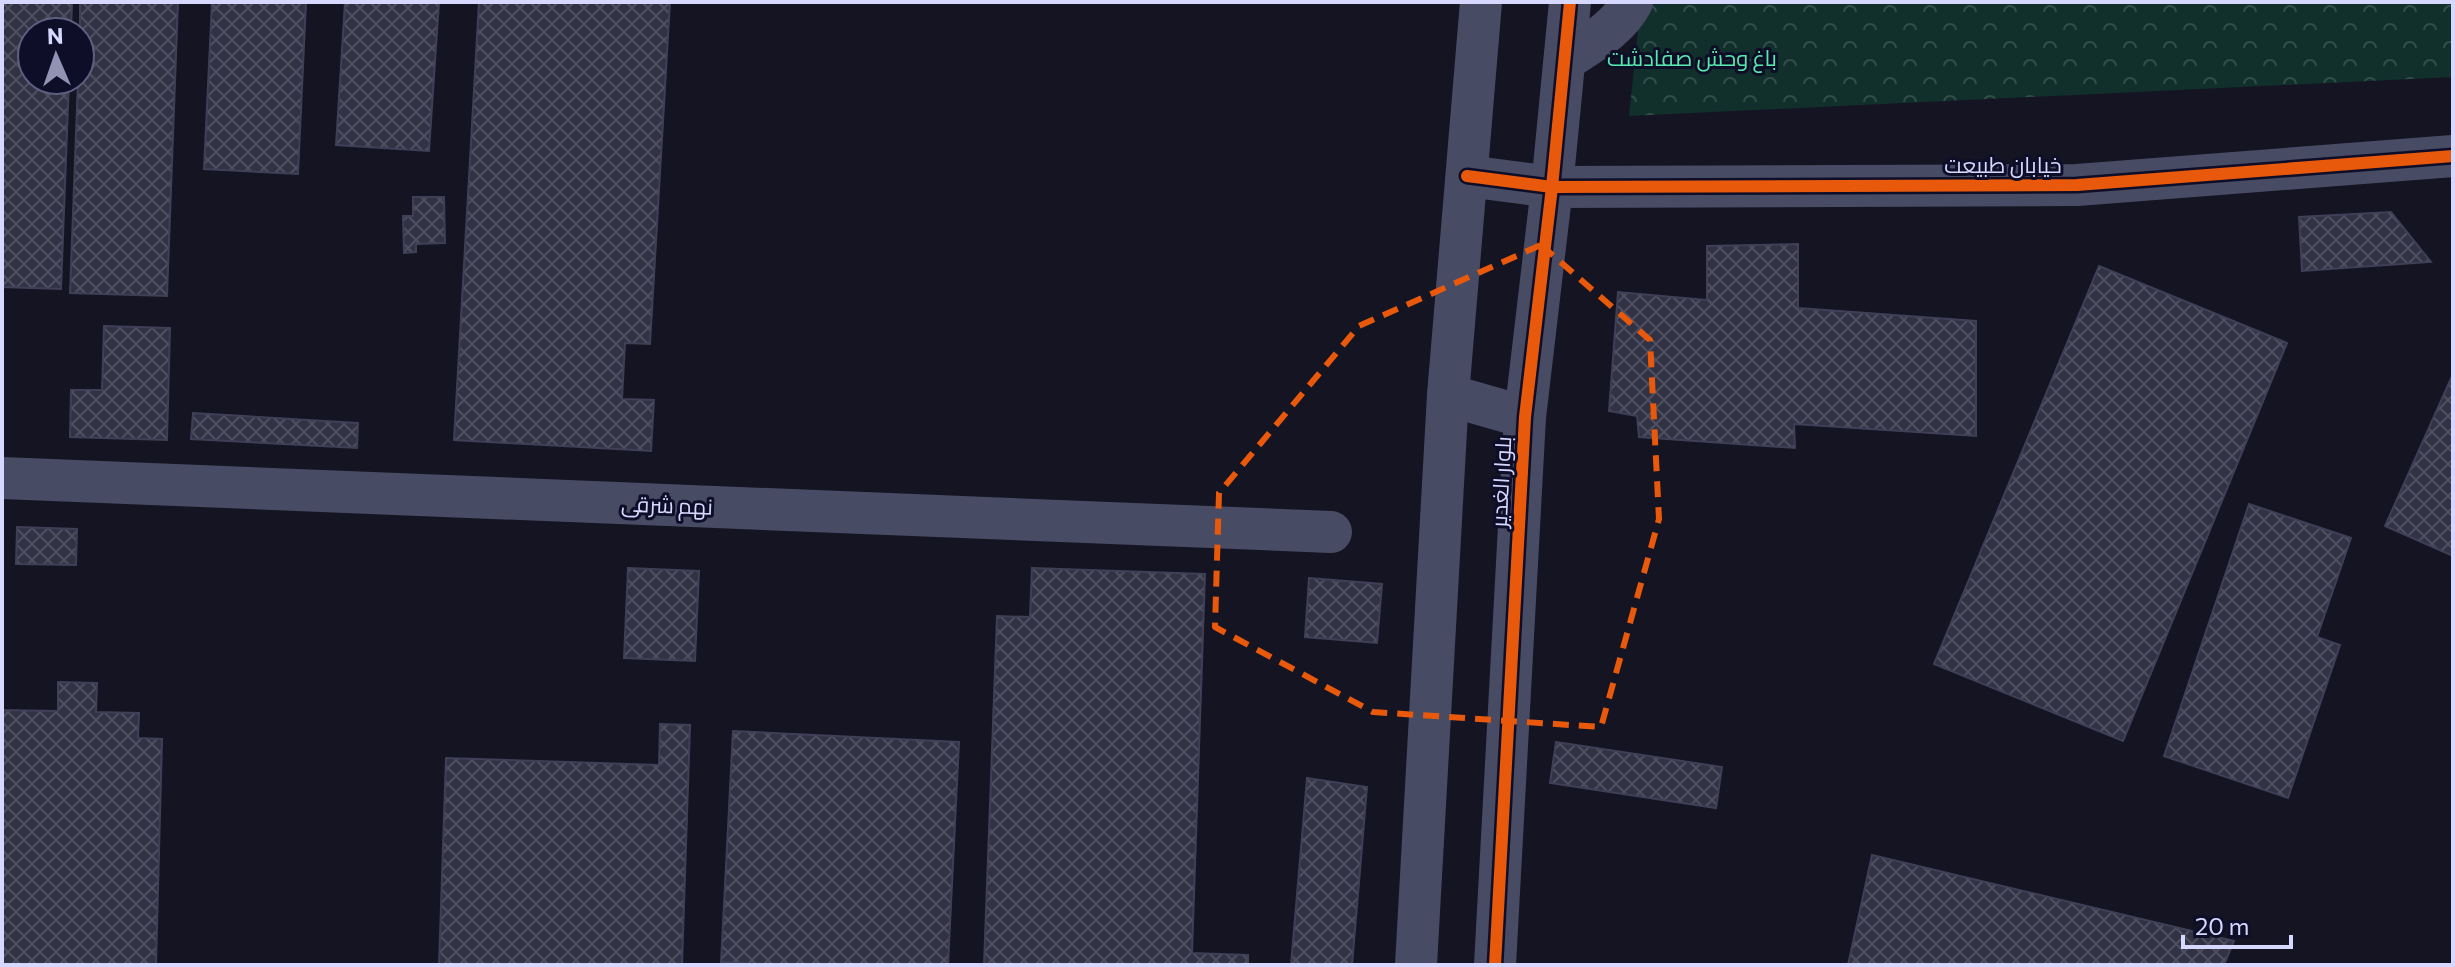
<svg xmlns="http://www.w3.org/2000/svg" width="2455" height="967" font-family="Commissioner,Cairo,sans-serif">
  <defs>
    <pattern id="forest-crowns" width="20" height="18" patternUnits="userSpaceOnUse" patternTransform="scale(2)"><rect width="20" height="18" fill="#11302b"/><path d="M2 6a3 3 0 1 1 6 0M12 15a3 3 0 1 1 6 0" fill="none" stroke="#334d4b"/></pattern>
    <pattern id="building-cross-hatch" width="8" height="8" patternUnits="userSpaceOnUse" patternTransform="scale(2)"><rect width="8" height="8" fill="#323245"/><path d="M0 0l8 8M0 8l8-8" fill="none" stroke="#4f4f61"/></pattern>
  </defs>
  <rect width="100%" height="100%" fill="#141423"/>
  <!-- forest -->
  <polygon fill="url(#forest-crowns)" points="1641,2 2453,2 2453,77 1629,116"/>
  <!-- building -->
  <g fill="url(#building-cross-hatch)" stroke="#3f3f57" stroke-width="2">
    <polygon points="2,2 72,2 71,32 32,32 32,80 69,80 61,289 2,287"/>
    <polygon points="80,2 178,2 167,296 70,293 78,80 80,80"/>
    <polygon points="212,2 306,2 298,174 204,169"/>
    <polygon points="345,2 439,2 429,151 336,145"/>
    <polygon points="479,2 670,2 650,344 625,343 622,399 654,400 651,451 454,440"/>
    <polygon points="413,197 444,197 445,243 416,244 416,252 404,253 403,216 413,216"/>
    <polygon points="2391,212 2431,262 2302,271 2299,217"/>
    <polygon points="1798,244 1798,308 1976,321 1976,436 1794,424 1795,448 1639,437 1637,416 1609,411 1618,292 1707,300 1707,246"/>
    <polygon points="2099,266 2287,343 2123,741 1934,664"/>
    <polygon points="104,326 170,328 167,440 70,437 71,390 102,390"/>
    <polygon points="2453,374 2453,556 2385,526"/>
    <polygon points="193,413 358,423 357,448 191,439"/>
    <polygon points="2249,504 2351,538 2317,637 2340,645 2288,798 2164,756"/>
    <polygon points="17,527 77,529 76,565 16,564"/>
    <polygon points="628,568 699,571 695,661 624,658"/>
    <polygon points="1032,568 1205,574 1192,953 1248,955 1248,965 984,965 997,616 1030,617"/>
    <polygon points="1309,578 1382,584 1377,643 1305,637"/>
    <polygon points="58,682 97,683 96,712 139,713 138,738 162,739 156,965 2,965 2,710 58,711"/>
    <polygon points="660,724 690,725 682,965 439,965 446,758 659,765"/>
    <polygon points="733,731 959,742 948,965 775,965 721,962"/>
    <polygon points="1556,742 1722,767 1716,808 1550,783"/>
    <polygon points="1307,778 1367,787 1352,965 1291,965"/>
    <polygon points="1872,855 2234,941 2224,965 1848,965"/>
  </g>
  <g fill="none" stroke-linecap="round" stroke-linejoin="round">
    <!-- minor -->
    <g stroke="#484b64" stroke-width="42">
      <path d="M1565,60C1589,44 1618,29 1632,2"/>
      <polyline points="1467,176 1552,187 2077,185 2453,156"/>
      <polyline points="1448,395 1525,417"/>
      <polyline points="2,478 1331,532"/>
      <polyline points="1416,965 1448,395 1481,2"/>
      <polyline points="1495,965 1525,417 1552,187 1570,2"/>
    </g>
    <defs>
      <g id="cycleway">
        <polyline points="1467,176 1552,187 2077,185 2453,156"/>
        <polyline points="1495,965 1525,417 1552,187 1570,2"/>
      </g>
    </defs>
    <!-- cycleway casing -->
    <use href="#cycleway" stroke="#0e0e29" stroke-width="17"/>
    <!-- cycleway -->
    <use href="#cycleway" stroke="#e8590c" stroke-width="12"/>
  </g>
  <!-- marked area -->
  <path fill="none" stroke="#e8590c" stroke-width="6" stroke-dasharray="16 10" stroke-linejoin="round" d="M1541,245L1650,340L1659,519L1601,727L1373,712L1215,627L1219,493L1359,326Z"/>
  <g text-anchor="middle" stroke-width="6" stroke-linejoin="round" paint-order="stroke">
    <!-- park labels -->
    <g font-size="22" fill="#57eaac" stroke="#0e0e29">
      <text x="1692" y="66">باغ وحش صفادشت</text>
    </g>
    <!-- street labels -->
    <g font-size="22" fill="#d6d8ff" stroke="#0e0e29">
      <text x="2003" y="173">خیابان طبیعت</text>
      <text transform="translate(1501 482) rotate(-87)" y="8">بلوار الغدیر</text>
      <text transform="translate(667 505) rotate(2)" y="8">نهم شرقی</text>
    </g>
  </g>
  <!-- border -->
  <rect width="2455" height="967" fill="none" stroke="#d6d8ff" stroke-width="8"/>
  <!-- north arrow -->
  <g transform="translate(56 56) rotate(358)"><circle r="38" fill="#0e0e29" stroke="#5e5f7f" stroke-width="2"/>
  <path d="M0-6L14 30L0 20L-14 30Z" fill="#9293b2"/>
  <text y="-12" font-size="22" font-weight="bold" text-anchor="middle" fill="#d6d8ff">N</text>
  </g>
  <!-- scale -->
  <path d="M2183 935v12h108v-12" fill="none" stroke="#d6d8ff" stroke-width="4"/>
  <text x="2195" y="935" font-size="24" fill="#d6d8ff" stroke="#0e0e29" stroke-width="6" paint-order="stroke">20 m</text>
</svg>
